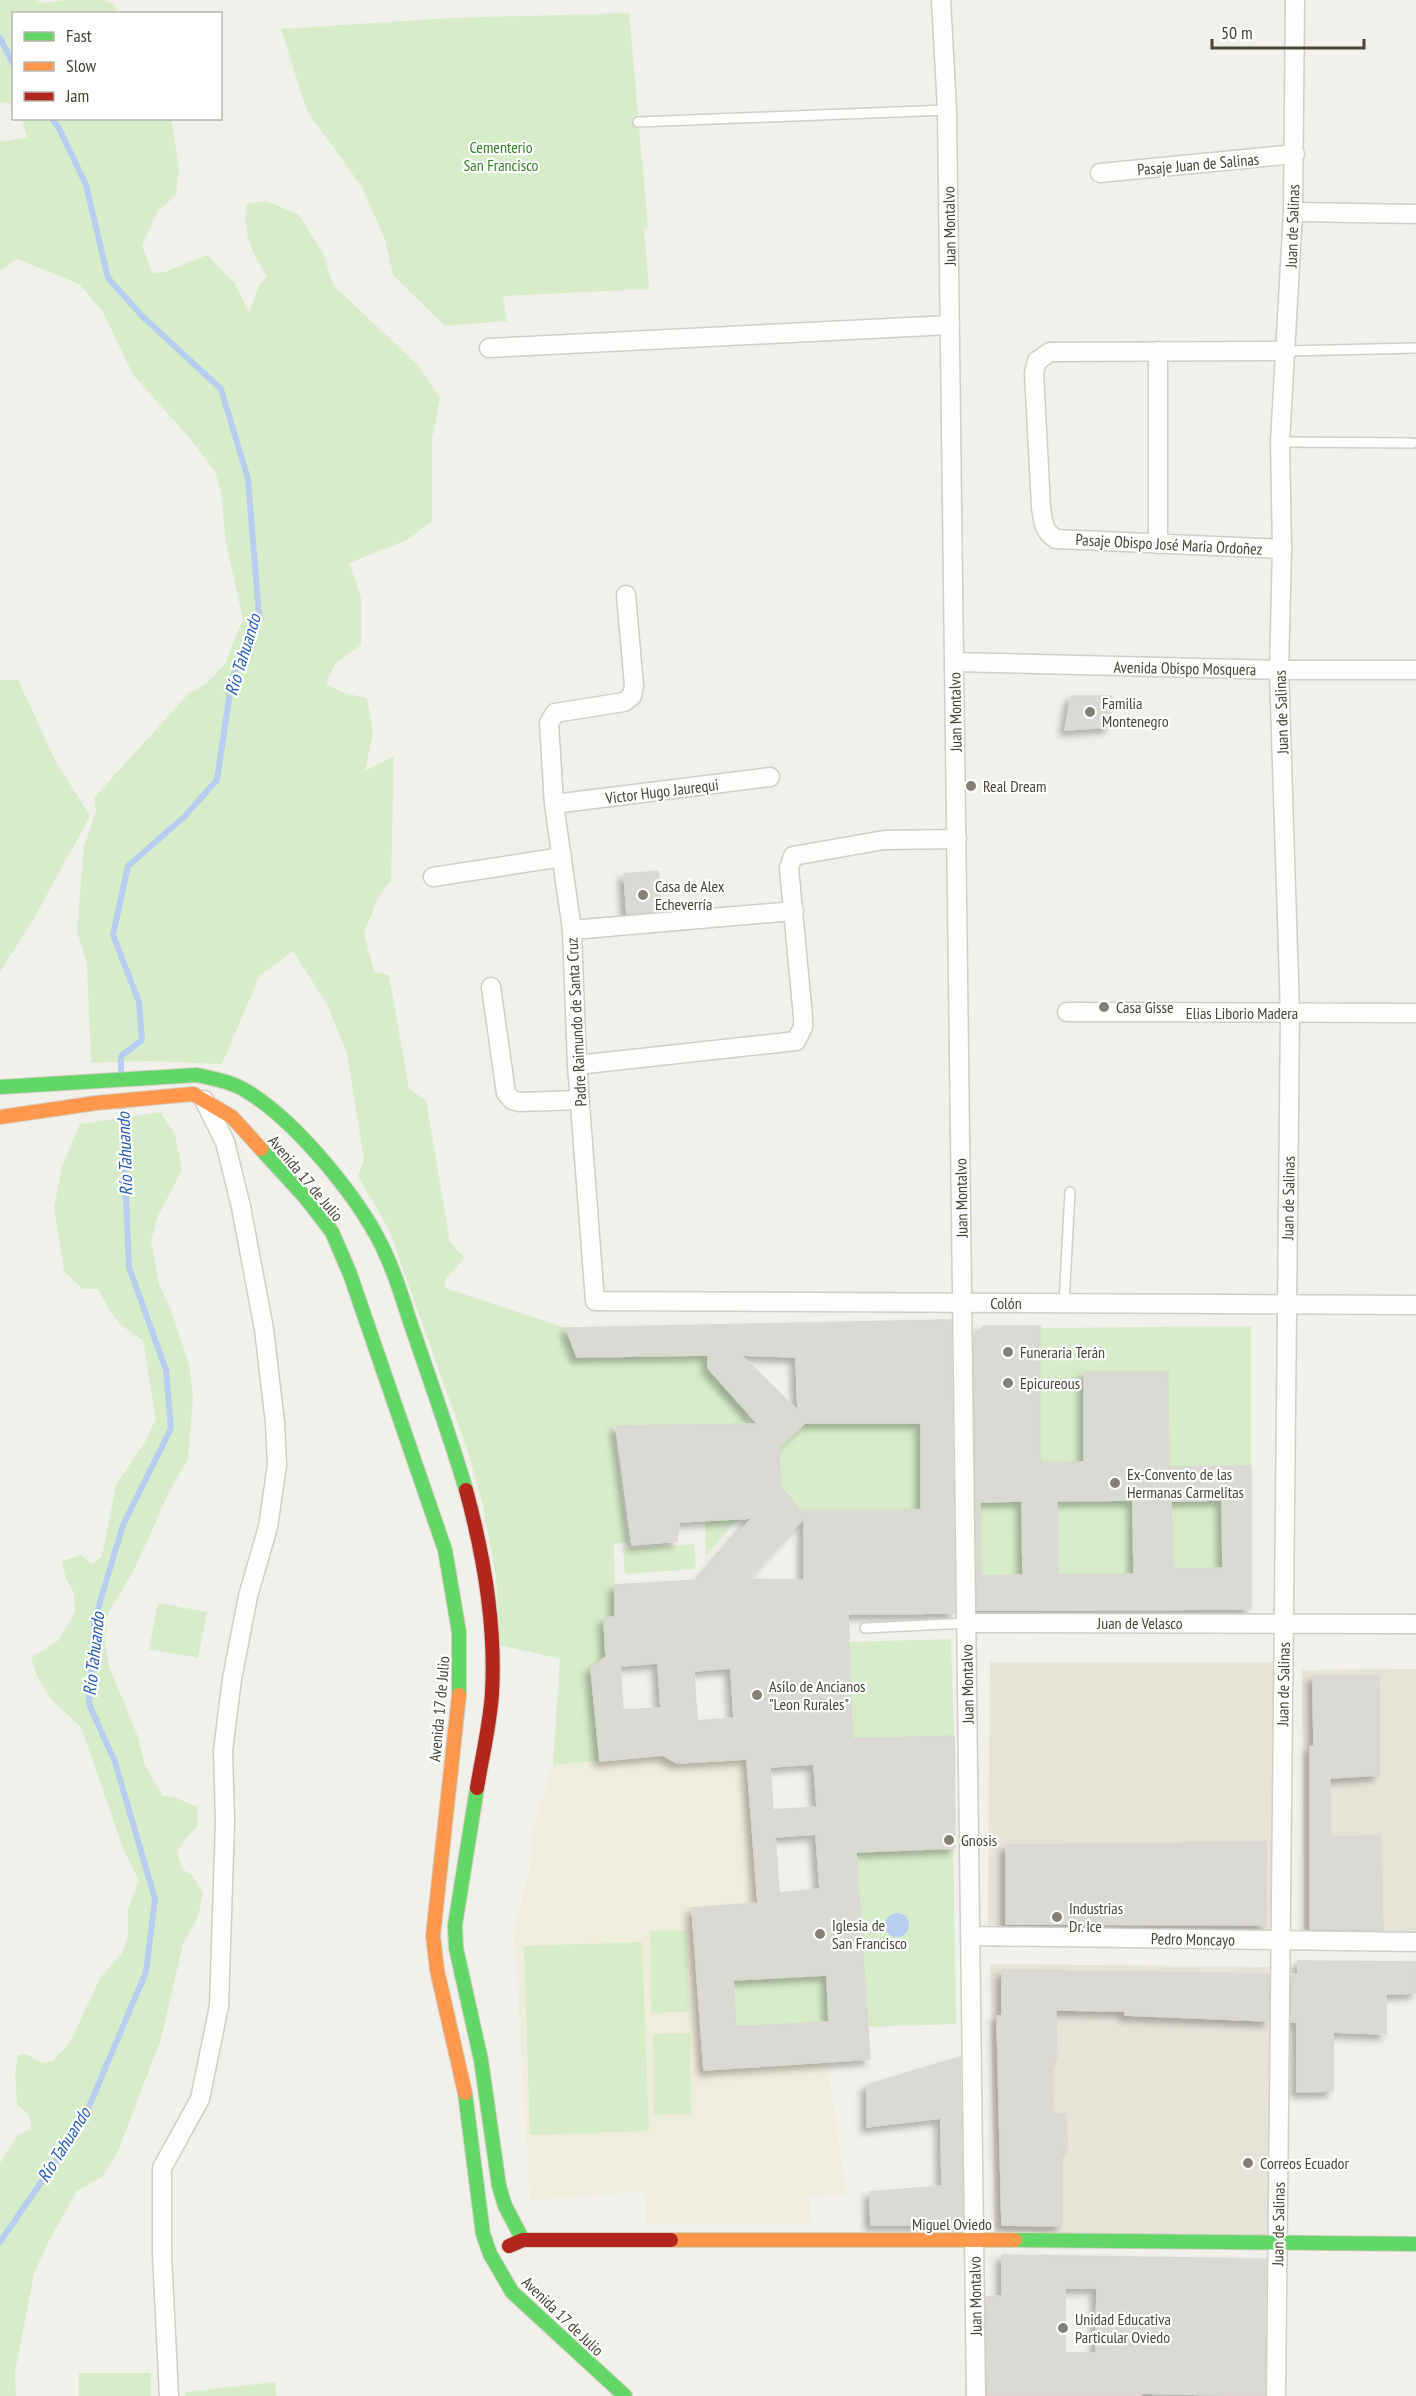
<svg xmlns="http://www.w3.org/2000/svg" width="1416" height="2396" font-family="'PT Sans Narrow',sans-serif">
  <defs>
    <filter id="shadow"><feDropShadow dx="-5.5" dy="5.5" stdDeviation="3" flood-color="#0004"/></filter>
  </defs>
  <rect width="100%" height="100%" fill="#f1f0ea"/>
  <!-- residential -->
  <g fill="#e6e4d7">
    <polygon points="990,1662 1273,1662 1274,1935 988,1925"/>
    <polygon points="1416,1669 1416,1937 1304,1938 1302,1670"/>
    <polygon points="990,1964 1279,1967 1275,2242 995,2238"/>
  </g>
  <!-- education -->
  <polygon fill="#efeedc" points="663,1755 677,1763 747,1759 758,1903 692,1909 704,2070 827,2062 846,2195 809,2196 811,2223 646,2223 647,2191 530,2200 514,1934 531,1865 532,1832 537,1814 553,1765"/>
  <!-- green -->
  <g fill="#d7edc9">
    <polygon points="0,0 36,0 43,3 65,0 105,0 115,5 116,13 14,14 13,104 0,102"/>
    <polygon points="629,13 648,227 644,228 649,289 503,296 507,321 445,326 393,275 385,240 362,187 307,111 281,29 451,18"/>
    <path d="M22,119H171L179,168L176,195L158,211L142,245L152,273L165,272L207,255L235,284L249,313L259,286L267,277C253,253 241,231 247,204L266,201L298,214L323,253L333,285L417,364L440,398L432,439V521L407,540L349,563L361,598V645L335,664L326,684L344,693L367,698L373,733L365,771L394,756L391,880L378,898L364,933L374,972L389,975L409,1089L426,1100L450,1242L464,1258L445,1280V1288L566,1328L577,1357L708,1355L709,1369L747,1412L748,1424L613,1426L628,1542L614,1544L615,1617L604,1618L606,1657L591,1668L600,1761L553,1765L560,1659L500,1645L496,1577L483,1505L468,1452L389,1230L358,1176L364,1160L347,1054L328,1006L293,951L260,975L222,1064L147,1061L91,1063L87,964L77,931L84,846L96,811L94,798L189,693L206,684L225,664L243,619L226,543L221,492L215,471L188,436L133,375L103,312L79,284L17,259L0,271V142L27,137Z"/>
    <polygon points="0,680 18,680 56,762 90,816 33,920 0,972"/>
    <path d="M160,1112L175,1134L182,1170L158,1216L151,1240L159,1285L171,1310L189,1364L193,1397L188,1459L170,1490L135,1568L107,1616L105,1641L109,1666L138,1737L145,1765L163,1796L174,1797L197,1807L198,1825L186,1838L177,1852L182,1869L192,1875L203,1893L198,1917L183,1944L161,2039L118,2151L102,2177L77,2191L47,2244L34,2274L15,2372L16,2396H0V2163L18,2135L31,2129L30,2116L17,2104L15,2073L18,2055L26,2054L43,2063L53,2061L70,2043L100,1978L122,1953L128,1935V1909L139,1880L124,1851L81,1727L52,1700L37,1676L31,1658L59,1640L75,1611L74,1593L66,1579L62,1561L81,1555L91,1564L102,1557L116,1485L145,1442L156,1419L143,1340C117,1325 112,1315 98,1289H83L64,1271L54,1208L62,1166L80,1124Z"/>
    <polygon points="1251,1326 1251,1466 1169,1467 1168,1372 1084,1373 1084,1462 1013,1462 1040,1440 1040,1328"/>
    <polygon points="805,1423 921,1423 921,1510 801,1510 780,1486 779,1447"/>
    <polygon points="1133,1500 1134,1574 1058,1575 1057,1501"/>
    <polygon points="1222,1500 1223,1568 1173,1569 1171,1501"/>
    <polygon points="1022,1501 1023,1575 981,1576 980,1502"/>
    <polygon points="738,1519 706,1556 705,1521"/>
    <polygon points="694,1544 696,1569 625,1574 623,1549"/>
    <polygon points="158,1603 207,1612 198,1658 149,1649"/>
    <polygon points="951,1639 954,1736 852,1739 849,1642"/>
    <polygon points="953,1848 956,2024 867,2027 856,1852"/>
    <polygon points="650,1931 687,1931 689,2012 651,2013"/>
    <polygon points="642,1942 649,2131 530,2135 524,1946"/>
    <polygon points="827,1975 829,2022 736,2027 733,1980"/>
    <polygon points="690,2033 691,2114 654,2115 653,2034"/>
    <rect x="79" y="2373" width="72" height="23"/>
    <polygon points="275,2382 276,2396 185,2396 185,2392"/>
  </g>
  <!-- water -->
  <circle fill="#b8cef1" cx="897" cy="1925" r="12"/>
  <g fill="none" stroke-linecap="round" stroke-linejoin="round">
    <!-- stream -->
    <g stroke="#b8cef1" stroke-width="6">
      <polyline points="0,38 14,66"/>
      <polyline points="51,118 59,128 86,185 108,278 142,316 221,389 248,479 259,616 232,678 217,780 184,817 128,866 113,935 139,1002 142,1040 121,1056 121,1073"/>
      <polyline points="0,2242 82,2123 146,1972 155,1899 115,1762 89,1704 94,1622 123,1525 171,1428 166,1370 129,1267 122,1107"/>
    </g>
  </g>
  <!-- building -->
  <g fill="#dbd9d3" stroke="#dad8d0" stroke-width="1.5" fill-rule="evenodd" filter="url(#shadow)">
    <polygon points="1071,696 1112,696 1110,727 1065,730"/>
    <polygon points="658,871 662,911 627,914 624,874"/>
    <path d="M951,1320L955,1613L848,1614L852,1739L954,1736L955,1848L856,1852L870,2059L704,2070L692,1908L758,1903L747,1759L677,1763L663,1755L600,1761L591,1668L606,1657L604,1618L615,1617V1585L698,1580L752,1518L679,1522L677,1541L632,1545L616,1426L758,1424L708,1368V1355L577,1357L566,1328ZM741,1355L796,1357L798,1411ZM805,1423H921V1510H804V1514L780,1486L779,1447ZM804,1518V1580L748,1579ZM658,1663L661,1708L623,1710L620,1666ZM731,1668L734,1718L697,1721L694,1671ZM814,1764L817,1807L773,1810L770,1767ZM816,1834L820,1889L779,1893L775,1837ZM827,1975L829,2022L736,2027L733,1980Z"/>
    <path d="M1040,1326V1462H1084V1372H1168L1169,1467L1251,1466V1609L977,1610L974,1335L984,1326ZM1133,1500L1134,1574L1058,1575L1057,1501ZM1222,1500L1223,1568L1173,1569L1171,1501ZM1022,1501L1023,1575L981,1576L980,1502Z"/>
    <polygon points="1313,1676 1379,1676 1379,1775 1330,1778 1330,1837 1380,1836 1383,1930 1310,1929 1310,1747 1314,1746"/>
    <polygon points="1266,1842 1266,1925 1006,1924 1006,1845"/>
    <polygon points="1298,1961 1416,1962 1416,1993 1386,1994 1386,2034 1333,2032 1333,2091 1297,2092 1297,2022 1291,2022 1292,1974 1298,1974"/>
    <polygon points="1002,1970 1269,1974 1269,2021 1125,2015 1125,2011 1056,2010 1057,2059 1052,2059 1053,2114 1066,2114 1067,2150 1062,2150 1062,2226 1002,2225 997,2016 1002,2016"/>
    <polygon points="960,2057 963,2225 871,2225 870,2192 942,2186 941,2118 867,2127 867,2085"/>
    <path d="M1002,2255L1266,2259L1265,2396L1141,2393V2396H987L986,2297L1002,2296ZM1065,2288H1097L1096,2353H1065Z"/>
  </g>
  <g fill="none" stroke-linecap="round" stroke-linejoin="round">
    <defs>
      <g id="lane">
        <polyline points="638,122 947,110"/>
        <polyline points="1287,351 1416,348"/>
        <polyline points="1280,442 1413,443"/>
        <polyline points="1064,1303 1070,1192"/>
        <polyline points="865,1628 967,1623"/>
      </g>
      <g id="street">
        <polyline points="941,0 947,110 976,2396"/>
        <polyline points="1100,173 1295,154"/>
        <polyline points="1293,212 1416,214"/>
        <polyline points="489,348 950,325"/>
        <polyline points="1158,351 1158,544"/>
        <path d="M1282,549L1056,539C1043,531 1043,521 1041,507L1034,373L1037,361L1050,352L1287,351"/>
        <polyline points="626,595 634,686 632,696 624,702 555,713 549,723 554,804 572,930 577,1065 595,1301 1416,1305"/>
        <polyline points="954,662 1279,670 1416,670"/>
        <polyline points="554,804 770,777"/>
        <polyline points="433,877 562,857"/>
        <polyline points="572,930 794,911"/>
        <polyline points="491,987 506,1093 512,1100 520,1102 580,1100"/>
        <polyline points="1067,1012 1416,1013"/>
        <polyline points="577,1065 796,1041 803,1027 803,1017 789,868 793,856 884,840 957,839"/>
        <polyline points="967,1623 1416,1624"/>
        <polyline points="971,1936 1416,1942"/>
        <polyline points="169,2396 162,2255 162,2168 200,2099 219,2006 225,1822 223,1751 232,1679 248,1596 268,1527 277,1465 275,1423 264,1329 241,1207 225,1142 204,1100"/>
        <polyline points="1276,2396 1290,1013 1279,670 1282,549 1280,442 1293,212 1295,0"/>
      </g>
      <g id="fast">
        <path d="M0,1087L197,1075C215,1079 233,1082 248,1092C298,1123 364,1203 387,1257C399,1283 406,1312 416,1339C433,1389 451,1439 466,1490"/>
        <polyline points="261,1149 305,1197 332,1232 350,1274 445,1550 459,1632 459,1695"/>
        <polyline points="477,1788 455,1925 456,1948 481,2060 499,2186 505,2206 523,2240"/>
        <polyline points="465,2093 483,2234 490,2254 512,2292 625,2396"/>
        <polyline points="1015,2240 1416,2244"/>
      </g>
      <g id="slow">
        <polyline points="0,1117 96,1103 193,1094 232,1117 261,1149"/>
        <polyline points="459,1695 433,1936 437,1970 465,2093"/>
        <polyline points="671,2240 1015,2240"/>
      </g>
      <g id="jam">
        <path d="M466,1490C484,1556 496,1624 492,1693C490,1725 482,1757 477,1788"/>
        <polyline points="509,2246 523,2240 671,2240"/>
      </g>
    </defs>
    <!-- lane casing -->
    <use href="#lane" stroke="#cfcec8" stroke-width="12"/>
    <!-- street casing -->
    <use href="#street" stroke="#cfcec8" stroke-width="21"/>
    <!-- fast casing -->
    <use href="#fast" stroke="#d1d0c1" stroke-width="16"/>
    <!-- slow casing -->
    <use href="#slow" stroke="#d1d0c1" stroke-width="16"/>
    <!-- jam casing -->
    <use href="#jam" stroke="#d1d0c1" stroke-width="16"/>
    <!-- lane -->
    <use href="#lane" stroke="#fdfdfc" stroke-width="9"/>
    <!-- street -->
    <use href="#street" stroke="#fdfdfc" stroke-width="18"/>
    <!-- fast -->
    <use href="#fast" stroke="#63d668" stroke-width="14"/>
    <!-- slow -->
    <use href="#slow" stroke="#ff974d" stroke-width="14"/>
    <!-- jam -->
    <use href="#jam" stroke="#b3261e" stroke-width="14"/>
  </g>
  <!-- markers -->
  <g fill="#838174" stroke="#fff" stroke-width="2">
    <circle cx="1090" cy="712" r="6"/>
    <circle cx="971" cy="786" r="6"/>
    <circle cx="643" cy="895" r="6"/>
    <circle cx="1104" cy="1007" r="6"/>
    <circle cx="1008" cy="1352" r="6"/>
    <circle cx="1008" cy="1383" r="6"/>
    <circle cx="1115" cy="1483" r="6"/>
    <circle cx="757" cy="1695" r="6"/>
    <circle cx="949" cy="1840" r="6"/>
    <circle cx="1057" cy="1917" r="6"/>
    <circle cx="820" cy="1934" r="6"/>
    <circle cx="1248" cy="2163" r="6"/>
    <circle cx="1063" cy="2328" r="6"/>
  </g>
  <g text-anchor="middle" stroke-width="4.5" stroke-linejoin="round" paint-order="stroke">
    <!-- park labels -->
    <g font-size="16" fill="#347e25" stroke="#fff">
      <text x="501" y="153">Cementerio<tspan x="501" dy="18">San Francisco</tspan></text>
    </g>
    <!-- street labels -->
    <g font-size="16" fill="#484535" stroke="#fff">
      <text transform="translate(1198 164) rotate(-5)" y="6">Pasaje Juan de Salinas</text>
      <text transform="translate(949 226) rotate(-91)" y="6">Juan Montalvo</text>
      <text transform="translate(1292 226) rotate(-88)" y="6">Juan de Salinas</text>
      <text transform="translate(1169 544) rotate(3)" y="6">Pasaje Obispo José Maria Ordoñez</text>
      <text transform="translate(1185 668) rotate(1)" y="6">Avenida Obispo Mosquera</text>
      <text transform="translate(955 712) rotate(-91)" y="6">Juan Montalvo</text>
      <text transform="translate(1281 712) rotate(-92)" y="6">Juan de Salinas</text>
      <text transform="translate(662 791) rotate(-7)" y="6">Victor Hugo Jaurequi</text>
      <text x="1242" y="1019">Elias Liborio Madera</text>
      <text transform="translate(576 1022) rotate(-93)" y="6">Padre Raimundo de Santa Cruz</text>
      <text transform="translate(306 1178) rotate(50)" y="6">Avenida 17 de Julio</text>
      <text transform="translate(961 1198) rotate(-91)" y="6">Juan Montalvo</text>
      <text transform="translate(1288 1198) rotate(-89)" y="6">Juan de Salinas</text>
      <text x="1006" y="1309">Colón</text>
      <text x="1140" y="1629">Juan de Velasco</text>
      <text transform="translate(967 1684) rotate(-91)" y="6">Juan Montalvo</text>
      <text transform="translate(1283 1684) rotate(-89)" y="6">Juan de Salinas</text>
      <text transform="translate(439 1709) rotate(-85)" y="6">Avenida 17 de Julio</text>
      <text transform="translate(1193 1939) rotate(1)" y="6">Pedro Moncayo</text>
      <text x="952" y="2230">Miguel Oviedo</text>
      <text transform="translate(1278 2224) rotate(-89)" y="6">Juan de Salinas</text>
      <text transform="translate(975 2296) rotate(-91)" y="6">Juan Montalvo</text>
      <text transform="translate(563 2316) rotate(44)" y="6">Avenida 17 de Julio</text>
    </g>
    <!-- poi labels -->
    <g font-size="16" fill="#484535" stroke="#fff" text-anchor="start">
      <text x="1102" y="709">Familia<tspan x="1102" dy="18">Montenegro</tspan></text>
      <text x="983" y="792">Real Dream</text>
      <text x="655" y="892">Casa de Alex<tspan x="655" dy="18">Echeverría</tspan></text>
      <text x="1116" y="1013">Casa Gisse</text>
      <text x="1020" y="1358">Funeraria Terán</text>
      <text x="1020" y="1389">Epicureous</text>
      <text x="1127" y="1480">Ex-Convento de las<tspan x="1127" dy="18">Hermanas Carmelitas</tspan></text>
      <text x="769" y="1692">Asilo de Ancianos<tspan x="769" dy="18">"Leon Rurales"</tspan></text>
      <text x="961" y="1846">Gnosis</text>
      <text x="1069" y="1914">Industrias<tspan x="1069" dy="18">Dr. Ice</tspan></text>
      <text x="832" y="1931">Iglesia de<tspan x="832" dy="18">San Francisco</tspan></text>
      <text x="1260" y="2169">Correos Ecuador</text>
      <text x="1075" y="2325">Unidad Educativa<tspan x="1075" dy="18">Particular Oviedo</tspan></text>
    </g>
    <!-- water labels -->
    <g font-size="18" font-style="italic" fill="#285dba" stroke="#fff">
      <text transform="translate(243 655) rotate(-73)" y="6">Río Tahuando</text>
      <text transform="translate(125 1154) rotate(-92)" y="6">Río Tahuando</text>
      <text transform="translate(94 1654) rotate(-84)" y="6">Río Tahuando</text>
      <text transform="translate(64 2145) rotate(-58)" y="6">Río Tahuando</text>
    </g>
  </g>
  <!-- legend -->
  <rect x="12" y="12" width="210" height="108" fill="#ffffff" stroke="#b6b5ae" stroke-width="1.5"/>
  <rect x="24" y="32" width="30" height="9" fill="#63d668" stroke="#b6b5ae" stroke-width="1.5"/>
  <text x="66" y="42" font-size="18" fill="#484535">Fast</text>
  <rect x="24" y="62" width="30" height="9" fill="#ff974d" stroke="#b6b5ae" stroke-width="1.5"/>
  <text x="66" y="72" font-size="18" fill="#484535">Slow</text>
  <rect x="24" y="92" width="30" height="9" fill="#b3261e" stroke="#b6b5ae" stroke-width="1.5"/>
  <text x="66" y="102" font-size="18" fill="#484535">Jam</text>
  <!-- scale -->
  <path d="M1212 39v9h152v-9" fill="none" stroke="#484535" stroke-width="3"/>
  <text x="1221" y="39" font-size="18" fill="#484535" stroke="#ffffff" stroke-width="4.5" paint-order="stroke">50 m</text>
</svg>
